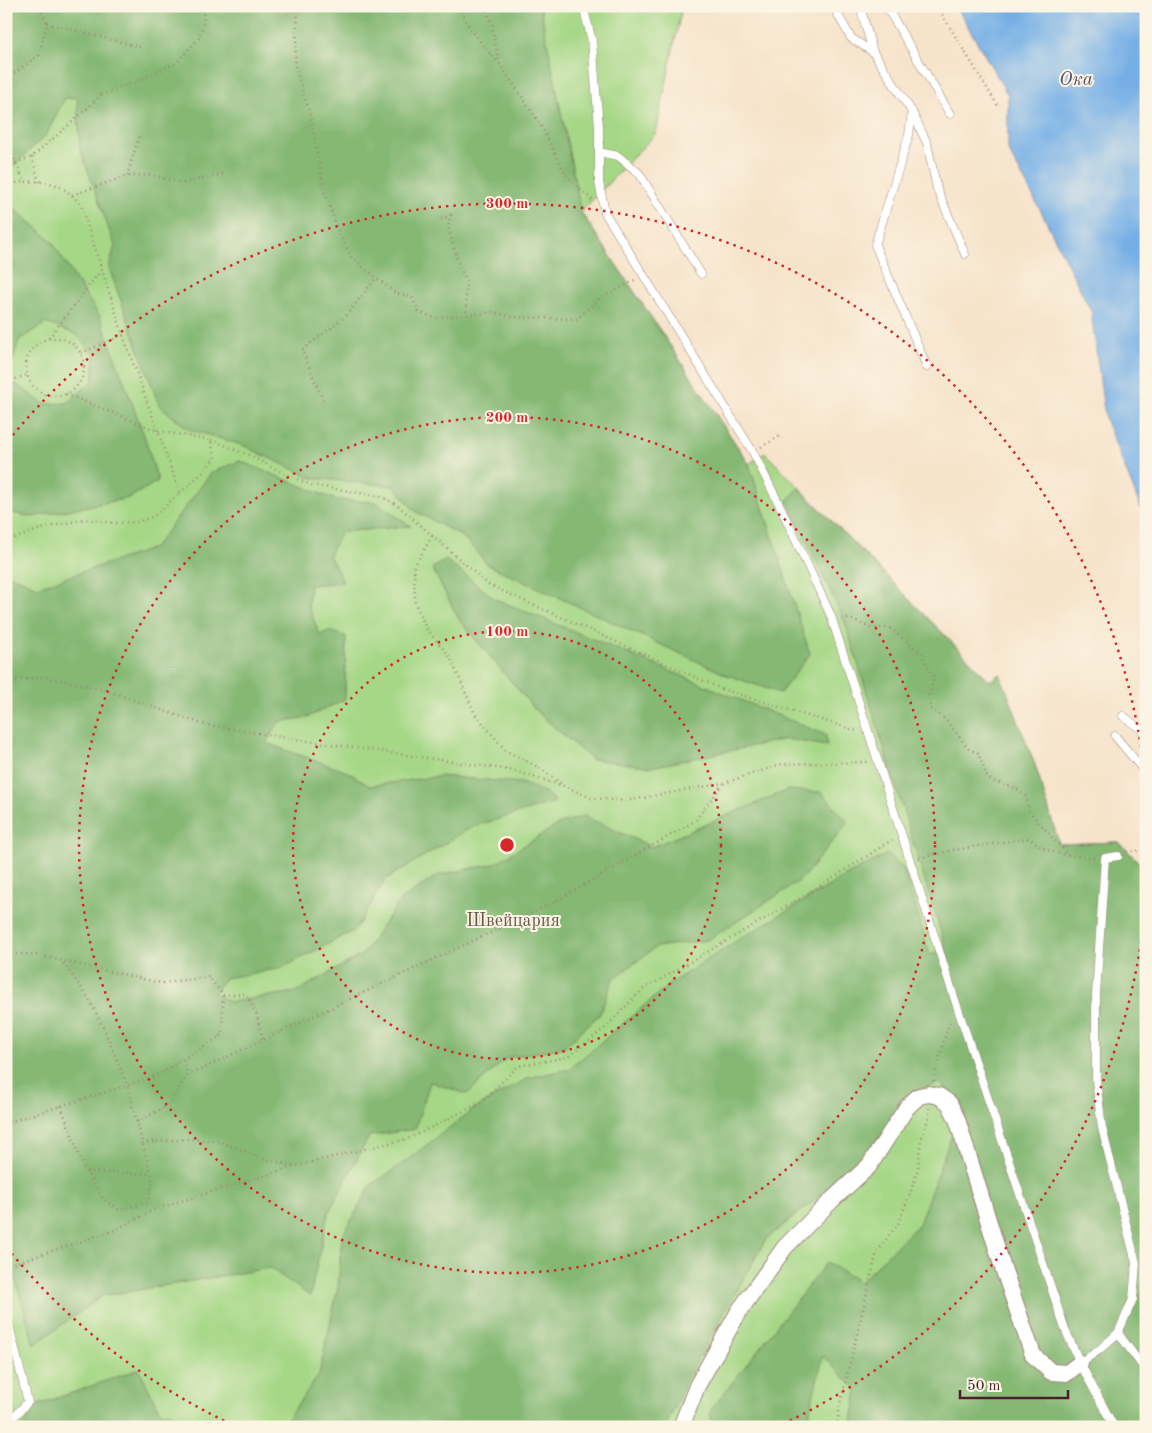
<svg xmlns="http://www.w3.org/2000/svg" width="1152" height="1433" font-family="'Old Standard TT',serif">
  <rect width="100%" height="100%" fill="#fcf5e5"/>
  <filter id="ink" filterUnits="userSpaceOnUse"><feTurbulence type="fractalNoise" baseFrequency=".02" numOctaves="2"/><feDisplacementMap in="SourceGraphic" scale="10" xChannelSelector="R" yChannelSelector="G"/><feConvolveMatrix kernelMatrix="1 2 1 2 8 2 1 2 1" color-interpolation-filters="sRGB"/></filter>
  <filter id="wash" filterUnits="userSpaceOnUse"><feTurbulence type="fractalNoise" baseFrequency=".0096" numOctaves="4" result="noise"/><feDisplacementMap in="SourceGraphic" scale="20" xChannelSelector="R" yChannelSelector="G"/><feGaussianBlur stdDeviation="1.12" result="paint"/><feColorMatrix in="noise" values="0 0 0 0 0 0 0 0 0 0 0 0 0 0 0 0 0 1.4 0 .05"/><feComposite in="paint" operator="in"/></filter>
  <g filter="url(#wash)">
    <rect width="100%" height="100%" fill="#f6e3ca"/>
    <!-- green -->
    <polygon fill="#a5d786" stroke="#787b58" points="6,6 682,6 656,133 581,212 749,464 765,453 990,681 1000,674 1036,768 1059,844 1119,842 1146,870 1146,1427 6,1427"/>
    <!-- forest -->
    <g fill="#84b873" stroke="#676c4f">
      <polygon points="6,6 540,6 581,212 749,464 810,654 780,693 727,675 488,565 463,537 415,511 394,486 312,478 242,445 188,429 159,405 109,268 115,246 80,149 77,97 64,99 47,134 6,173"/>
      <polygon points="6,194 9,204 50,239 100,317 145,438 158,481 129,498 32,517 12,513 6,515 6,387 16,384 44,404 67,403 93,381 95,354 77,335 46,323 19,340 9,372 6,373"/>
      <polygon points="240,461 336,500 375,502 411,526 341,532 329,555 343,582 310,585 308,606 320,635 328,631 346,636 345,699 308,717 279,722 266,743 350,773 369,786 440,776 521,783 545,792 555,802 472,827 386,879 355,930 282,968 225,978 214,993 230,1002 296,992 363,954 401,899 439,875 494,864 561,823 584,816 652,847 788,790 821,792 848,822 801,880 708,940 656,947 613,979 600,1014 564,1047 507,1058 467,1094 430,1082 415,1129 369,1136 328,1214 310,1296 270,1268 102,1296 34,1345 6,1245 6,573 37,587 154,548 212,472"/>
      <polygon points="799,488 990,681 1000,674 1036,768 1059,844 1119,842 1146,870 1146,1427 851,1427 857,1390 823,1356 808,1418 800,1427 712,1427 710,1411 827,1262 860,1282 919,1224 963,1104 940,1083 907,1095 869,1157 766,1239 687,1379 666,1427 281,1427 319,1375 338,1287 342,1237 370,1186 395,1169 474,1109 528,1078 569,1069 671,983 738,940 847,875 887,854 904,869 930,955 946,949 845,622 787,500"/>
      <polygon points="446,560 495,599 826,735 827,746 786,739 651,767 591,759 537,712 460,621 432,568"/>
      <polygon points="139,1369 159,1410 217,1427 22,1427 38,1405"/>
    </g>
    <!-- water -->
    <polygon fill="#75afe6" stroke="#606788" points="956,6 1146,6 1146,521 1105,418 1091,311 1043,215 1008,150 1008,95"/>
  </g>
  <g filter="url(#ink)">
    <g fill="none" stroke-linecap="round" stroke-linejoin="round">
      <defs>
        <g id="service">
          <polyline points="583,6 592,41 599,127 599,182 605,213 753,452 781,508 831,616 955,1000 1065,1329 1080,1363 1114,1427"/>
          <polyline points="833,6 851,38 873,52 912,112 927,143 937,189 965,254"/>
          <polyline points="860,6 873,52"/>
          <polyline points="886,6 950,114"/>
          <polyline points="912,112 909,135 875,245 927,367"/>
          <polyline points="599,152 618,156 639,173 701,274"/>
          <polyline points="1123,716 1146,733"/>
          <polyline points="1115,736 1146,773"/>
          <polyline points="6,1313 28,1402 9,1422 6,1427"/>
          <polyline points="1118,1333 1146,1371"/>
          <polyline points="1080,1363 1099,1350 1118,1333 1133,1299 1136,1263 1102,1128 1096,1080 1096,995 1105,858 1118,856"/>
        </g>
        <polyline id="minor" points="681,1427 697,1386 739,1311 785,1247 833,1199 869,1166 907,1107 919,1096 929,1094 939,1096 949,1103 957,1119 1002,1265 1033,1355 1051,1372 1067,1373 1080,1363"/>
      </defs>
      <!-- service casing -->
      <use href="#service" stroke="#a0817a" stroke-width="9"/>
      <!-- minor casing -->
      <use href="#minor" stroke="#a0817a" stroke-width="18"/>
      <!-- path -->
      <g stroke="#a0817a" stroke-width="2.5" stroke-dasharray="1 4" stroke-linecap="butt">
        <polyline points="298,6 295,67 311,117 324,190 339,234 352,258 395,293 412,297 419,312 435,318 493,312 512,317 577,319 599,299 635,280"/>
        <path d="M461,6C465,28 483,45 498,62"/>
        <polyline points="484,6 492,25 499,63 540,124 566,175 592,200"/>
        <polyline points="937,6 998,106"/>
        <polyline points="47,23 140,47"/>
        <polyline points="6,79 39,55 47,23 39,6"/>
        <polyline points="6,141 10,150"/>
        <polyline points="32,157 39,182"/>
        <polyline points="6,166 32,157 80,115 101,95 137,81 176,63 199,38 204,21 203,6"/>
        <polyline points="21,174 25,182"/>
        <polyline points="127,176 140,133"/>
        <path d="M6,184C40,180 58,177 81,205L123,335L180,493L154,516L138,522L115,523L85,519L40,529L6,542"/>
        <polyline points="72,195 127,176 150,175 183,183 223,174"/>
        <polyline points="441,219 451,215 448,227 458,262 466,281 466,315"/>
        <circle cx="55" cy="367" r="29"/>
        <polyline points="49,338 101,270"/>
        <polyline points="81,353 123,335"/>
        <polyline points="6,382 27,375"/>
        <polyline points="66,394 158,431 211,440 215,458 202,473 180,493"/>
        <polyline points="323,400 302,350 345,317 376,278"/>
        <polyline points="211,440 249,455 279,471 311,485 379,496 396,504 489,585 722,689 857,731"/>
        <polyline points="761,447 780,436"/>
        <polyline points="432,536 414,567 415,603 426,628 450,657 475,714 506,751 538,767 562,784"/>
        <polyline points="842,618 852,620 871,628 890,628 921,653 934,678 929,696 930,709 945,719 969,749 978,753 987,777 992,781 1016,788 1026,797 1029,811 1068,855"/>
        <polyline points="6,681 45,677 102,689 202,724 288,738 510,770 564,786 591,798 626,801 724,783 782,764 867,762"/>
        <polyline points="1127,852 1130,851 1146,851"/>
        <path d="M919,858L953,850L1030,838C1045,855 1074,856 1096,858"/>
        <polyline points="6,953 37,955 161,983 209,977 223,995 222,1035 154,1077 6,1123"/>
        <polyline points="223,995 246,994 256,1013 263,1041"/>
        <polyline points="187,1076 553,903 695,821 723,784"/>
        <polyline points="933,1081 950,1019"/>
        <polyline points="61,1106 83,1166 103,1199 120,1210 148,1202 153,1182 127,1085 105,1031 89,999 62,961"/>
        <polyline points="137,1122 168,1105 187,1076 184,1058"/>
        <polyline points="142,1143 188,1139 218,1141 264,1159 295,1166"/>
        <polyline points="87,1172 151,1174"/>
        <polyline points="9,1265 115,1230 155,1209 296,1166 410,1138 482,1102 518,1066 568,1057 605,1028 642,990 809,893 892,840"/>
        <polyline points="837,1427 840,1404 877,1252 899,1222 911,1191 918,1169 921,1140 929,1117 929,1108"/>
      </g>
      <!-- service -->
      <use href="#service" stroke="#fff" stroke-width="8"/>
      <!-- minor -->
      <use href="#minor" stroke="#fff" stroke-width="16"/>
      <!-- path-bridge -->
      <polyline stroke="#a0817a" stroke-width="2.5" stroke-dasharray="1 4" stroke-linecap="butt" points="10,150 21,174"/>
    </g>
  </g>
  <!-- distance rings -->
  <g fill="none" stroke="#d62828" stroke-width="2.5" stroke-dasharray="2.5 5">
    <circle cx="507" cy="845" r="214"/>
    <circle cx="507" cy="845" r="428"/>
    <path d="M1145 912A642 642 0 0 1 783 1424M231 1424A642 642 0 0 1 8 1249M8 441A642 642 0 0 1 1145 778"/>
  </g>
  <g text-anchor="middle" stroke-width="4" stroke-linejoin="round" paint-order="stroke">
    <!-- park labels -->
    <g font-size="18" fill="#655646" stroke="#fcf5e5">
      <text x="513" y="926">Швейцария</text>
    </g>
    <!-- water labels -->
    <g font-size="19" font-style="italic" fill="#59516c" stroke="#fcf5e5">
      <text x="1076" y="85">Ока</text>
    </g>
  </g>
  <circle cx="507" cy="845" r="8" fill="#d62828" stroke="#fcf5e5" stroke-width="2.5"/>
  <g font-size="15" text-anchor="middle" font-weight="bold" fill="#d62828" stroke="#fcf5e5" stroke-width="4" stroke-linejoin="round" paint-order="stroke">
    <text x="507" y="208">300 m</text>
    <text x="507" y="422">200 m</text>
    <text x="507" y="636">100 m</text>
  </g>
  <!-- margin -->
  <rect width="1152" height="1433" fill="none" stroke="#fcf5e5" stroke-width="25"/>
  <!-- scale -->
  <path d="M960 1390v8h108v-8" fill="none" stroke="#4a1f2b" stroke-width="2.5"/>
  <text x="967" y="1390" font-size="15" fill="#4a1f2b" stroke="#fcf5e5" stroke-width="4" paint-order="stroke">50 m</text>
</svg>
